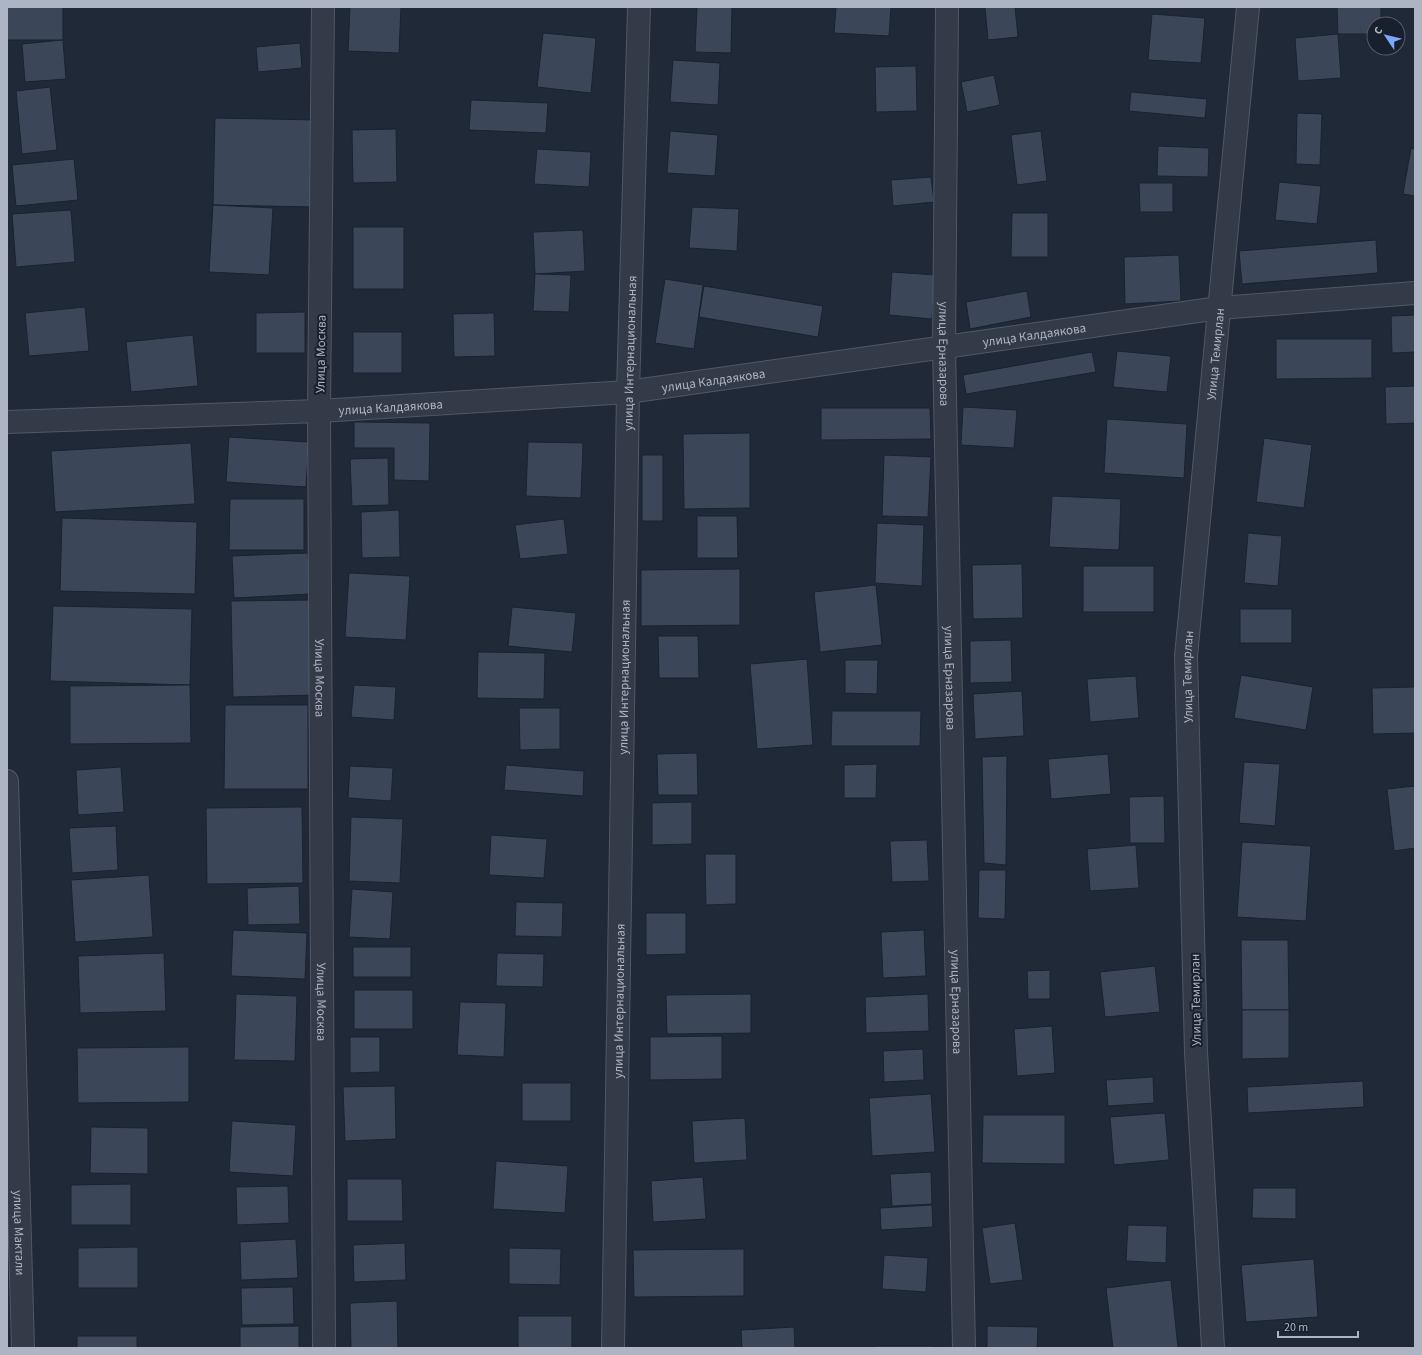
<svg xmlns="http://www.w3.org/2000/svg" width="1422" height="1355" font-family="'Source Sans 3',sans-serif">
  <rect width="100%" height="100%" fill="#1f2938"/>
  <!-- building -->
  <g fill="#3b4758" stroke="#1a222f">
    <rect x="7" y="7" width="56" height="33"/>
    <polygon points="350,7 401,7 399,53 348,51"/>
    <polygon points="697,7 732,7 731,53 695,52"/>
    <polygon points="836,7 891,7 889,36 834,33"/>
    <polygon points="985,7 1015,7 1018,37 988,40"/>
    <polygon points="1337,7 1381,7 1381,24 1374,24 1374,34 1338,34"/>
    <polygon points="1152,14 1205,18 1201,63 1148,60"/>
    <polygon points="543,33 596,38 591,93 537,87"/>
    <polygon points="1338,34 1341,78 1298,81 1295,38"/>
    <polygon points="63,40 66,79 25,82 22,44"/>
    <polygon points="300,43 302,68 258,72 256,47"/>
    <polygon points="673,60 720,63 718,105 670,102"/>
    <polygon points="916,66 917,111 876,112 875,67"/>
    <polygon points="994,75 1000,105 967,112 961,82"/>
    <polygon points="50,87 57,150 22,154 16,91"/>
    <polygon points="1131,92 1207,99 1205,118 1129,111"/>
    <polygon points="471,100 548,103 546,133 469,130"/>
    <polygon points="1297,113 1322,114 1320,165 1296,164"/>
    <polygon points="215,118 317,120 315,207 213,205"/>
    <polygon points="396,129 397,182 353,183 352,130"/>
    <polygon points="670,131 718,135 715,176 667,173"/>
    <polygon points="1041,131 1047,181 1017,185 1011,135"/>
    <polygon points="1158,146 1209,148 1208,177 1157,176"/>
    <polygon points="1411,148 1415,149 1415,196 1403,194"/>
    <polygon points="537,149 591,152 589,187 534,184"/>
    <polygon points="74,159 78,200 16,206 12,165"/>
    <polygon points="931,177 934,202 893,206 891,180"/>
    <polygon points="1279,182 1321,186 1317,224 1275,220"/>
    <polygon points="1139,183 1173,183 1173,212 1140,212"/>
    <polygon points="213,205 273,208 269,275 209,272"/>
    <polygon points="692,207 739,209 737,251 689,248"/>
    <polygon points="71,210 75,262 16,267 12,214"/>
    <polygon points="1012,213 1048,213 1048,257 1011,257"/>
    <rect x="353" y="227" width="51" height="62"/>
    <polygon points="583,230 585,271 535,274 533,232"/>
    <polygon points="1376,240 1378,273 1242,284 1239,251"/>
    <polygon points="1179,255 1181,301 1125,304 1124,257"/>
    <polygon points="892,272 935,275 932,319 889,315"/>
    <polygon points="535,274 571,275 569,312 533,311"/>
    <polygon points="665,279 703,285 694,349 655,343"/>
    <polygon points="704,286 823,306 818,337 699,317"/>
    <polygon points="1027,291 1031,317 970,329 966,302"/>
    <polygon points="85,307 89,351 29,356 25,313"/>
    <polygon points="305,312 305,353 256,353 256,313"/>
    <polygon points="494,313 495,356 454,357 453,314"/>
    <polygon points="1415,315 1415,352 1392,353 1391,316"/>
    <rect x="353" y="332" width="49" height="41"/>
    <polygon points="193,335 198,386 131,392 126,342"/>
    <polygon points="1276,339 1372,339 1372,378 1276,379"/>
    <polygon points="1117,351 1171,356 1167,392 1113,387"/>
    <polygon points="1092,352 1096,372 966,394 963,375"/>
    <polygon points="1415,386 1415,423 1386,424 1385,387"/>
    <polygon points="963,407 1017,410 1014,448 961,445"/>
    <polygon points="821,408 930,408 931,439 821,440"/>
    <polygon points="1107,419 1187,424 1184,478 1104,473"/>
    <polygon points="354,422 430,423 429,481 394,480 394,448 354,448"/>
    <polygon points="750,433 750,508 684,509 683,434"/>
    <polygon points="229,437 309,442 306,487 226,482"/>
    <polygon points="1264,438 1312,445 1304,508 1256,502"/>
    <polygon points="528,442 583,443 581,498 526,496"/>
    <polygon points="191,443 195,504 55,512 51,451"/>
    <rect x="642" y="455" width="21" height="66"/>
    <polygon points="884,455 931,457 928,517 882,516"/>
    <polygon points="388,458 389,505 352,506 350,459"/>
    <polygon points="1052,496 1121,499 1119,550 1049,547"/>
    <polygon points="230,499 304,499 304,550 229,550"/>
    <polygon points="399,510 400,557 362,558 361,512"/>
    <polygon points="697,516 737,516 738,558 697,558"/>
    <polygon points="62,518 197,522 195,594 60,591"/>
    <polygon points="564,519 568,554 520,559 515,525"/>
    <polygon points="877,523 924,525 922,586 875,583"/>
    <polygon points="1248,533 1282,536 1278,586 1244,583"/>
    <polygon points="308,553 310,594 234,598 232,556"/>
    <polygon points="1022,564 1023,618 973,619 972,565"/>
    <rect x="1083" y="566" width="71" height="46"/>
    <polygon points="740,569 740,625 641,626 641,570"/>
    <polygon points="349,573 410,576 406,640 345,637"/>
    <polygon points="876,585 882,645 820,652 814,592"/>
    <polygon points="312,600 314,695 233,697 231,601"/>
    <polygon points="53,606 192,609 190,685 50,681"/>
    <polygon points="512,607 576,613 572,652 508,646"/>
    <rect x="1240" y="609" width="52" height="34"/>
    <polygon points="658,636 698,636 699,678 659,678"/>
    <polygon points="1011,640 1012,682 970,683 970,641"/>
    <polygon points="478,652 545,653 544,699 477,698"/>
    <polygon points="807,659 813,745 757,749 750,664"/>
    <polygon points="845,660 878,660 877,694 845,693"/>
    <polygon points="1241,675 1313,687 1306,730 1234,718"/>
    <polygon points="1136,676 1139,718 1090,722 1087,679"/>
    <polygon points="190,685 191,743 70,744 70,686"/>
    <polygon points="354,685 396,687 394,720 351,717"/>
    <polygon points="1415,687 1415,733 1373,734 1372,688"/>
    <polygon points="1022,691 1024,736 975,739 973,694"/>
    <polygon points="225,705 308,705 308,789 224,789"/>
    <polygon points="519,708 560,708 560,749 520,750"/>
    <polygon points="832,711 921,711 920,746 831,746"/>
    <polygon points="697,753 698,795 658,795 657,754"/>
    <polygon points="1108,754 1111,794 1051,799 1048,759"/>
    <polygon points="1007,756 1006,865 984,863 982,757"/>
    <polygon points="1244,762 1280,764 1275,826 1239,823"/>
    <polygon points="877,764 876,798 844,798 844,765"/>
    <polygon points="506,765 584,771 583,796 504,790"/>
    <polygon points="350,766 393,768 391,801 348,798"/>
    <polygon points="121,767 124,812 78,815 76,770"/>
    <polygon points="1415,786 1415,848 1394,851 1387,789"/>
    <polygon points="1164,796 1165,843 1130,843 1129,797"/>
    <polygon points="692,802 692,844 652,845 652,803"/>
    <polygon points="302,807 303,883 207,884 206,808"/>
    <polygon points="351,817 403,819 400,883 349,881"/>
    <polygon points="116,826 118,870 72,873 69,828"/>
    <polygon points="491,835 547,839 544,878 489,875"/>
    <polygon points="927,840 929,881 892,882 890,841"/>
    <polygon points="1242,842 1311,846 1306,921 1237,917"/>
    <polygon points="1136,845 1139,888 1090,891 1087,849"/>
    <polygon points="705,854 736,854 736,904 706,905"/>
    <polygon points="979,870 1006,870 1005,919 978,918"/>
    <polygon points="149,875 153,937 75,942 71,880"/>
    <polygon points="299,886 300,924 248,925 247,888"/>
    <polygon points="352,889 393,892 390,939 349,937"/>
    <polygon points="516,902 563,903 562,937 515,936"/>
    <polygon points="646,913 686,913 686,954 646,955"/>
    <polygon points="233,930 307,933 305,979 231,976"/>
    <polygon points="924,930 926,976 883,978 881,932"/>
    <polygon points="1241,940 1288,940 1289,1010 1242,1010"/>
    <rect x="353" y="947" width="58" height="30"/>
    <polygon points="164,953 166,1011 80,1013 78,956"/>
    <polygon points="497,953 544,954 543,987 496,986"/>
    <polygon points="1155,966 1160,1012 1105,1017 1100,972"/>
    <polygon points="1050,970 1050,999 1028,999 1027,971"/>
    <rect x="354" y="990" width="59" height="39"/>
    <polygon points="236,994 297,996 295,1061 234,1060"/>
    <polygon points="751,994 751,1033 667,1034 666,995"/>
    <polygon points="928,994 929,1031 866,1033 865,997"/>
    <polygon points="460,1002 506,1003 504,1057 457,1055"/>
    <polygon points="1242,1010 1289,1010 1289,1058 1242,1059"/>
    <polygon points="1052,1026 1055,1073 1017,1076 1014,1029"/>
    <polygon points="722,1036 722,1079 650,1080 650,1037"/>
    <polygon points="350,1037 380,1037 380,1072 350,1073"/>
    <polygon points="189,1047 189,1102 78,1103 77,1048"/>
    <polygon points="923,1049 924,1080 884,1082 883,1051"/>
    <polygon points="1153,1077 1154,1103 1108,1106 1106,1080"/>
    <polygon points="1363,1081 1364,1107 1248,1113 1247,1087"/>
    <rect x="522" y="1083" width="49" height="38"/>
    <polygon points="395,1086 396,1139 345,1141 343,1087"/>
    <polygon points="931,1094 935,1152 872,1156 869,1098"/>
    <polygon points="1165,1113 1169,1160 1114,1165 1110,1117"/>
    <polygon points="983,1115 1065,1115 1065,1164 982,1163"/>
    <polygon points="745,1118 747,1160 694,1163 692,1121"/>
    <polygon points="232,1121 296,1125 293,1176 229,1172"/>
    <polygon points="91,1127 148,1128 148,1174 90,1173"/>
    <polygon points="496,1161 568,1166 565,1213 493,1209"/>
    <polygon points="931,1172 932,1204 892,1206 890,1174"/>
    <polygon points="703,1177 706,1219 653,1222 651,1181"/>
    <polygon points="347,1179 402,1179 403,1221 347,1221"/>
    <polygon points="131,1184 131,1225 71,1225 71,1185"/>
    <polygon points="288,1186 289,1223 237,1225 236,1187"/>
    <polygon points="1253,1188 1296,1188 1296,1219 1252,1218"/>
    <polygon points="932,1205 933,1227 881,1230 880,1208"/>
    <polygon points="1015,1223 1023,1280 990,1284 982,1228"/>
    <polygon points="1128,1225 1167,1226 1166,1263 1126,1261"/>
    <polygon points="296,1239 298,1278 241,1280 240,1242"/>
    <polygon points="405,1243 406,1280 354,1282 353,1245"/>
    <polygon points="138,1247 138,1288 78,1288 78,1248"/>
    <polygon points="509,1248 561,1249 560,1285 509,1284"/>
    <polygon points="744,1249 744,1296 634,1297 633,1250"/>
    <polygon points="884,1255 928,1258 926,1292 882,1289"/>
    <polygon points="1314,1259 1318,1317 1246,1322 1241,1265"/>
    <polygon points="1171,1280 1178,1348 1113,1348 1106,1288"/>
    <polygon points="293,1287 294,1324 242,1325 241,1288"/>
    <polygon points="397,1301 398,1348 351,1348 350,1303"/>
    <rect x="518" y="1316" width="54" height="32"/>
    <polygon points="299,1326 299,1348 240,1348 240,1327"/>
    <polygon points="987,1326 1038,1327 1037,1348 987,1348"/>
    <polygon points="794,1327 795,1348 742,1348 741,1330"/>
    <rect x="77" y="1336" width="60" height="12"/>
    <rect x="875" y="1346" width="58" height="2"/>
  </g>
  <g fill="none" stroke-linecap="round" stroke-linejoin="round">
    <defs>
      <g id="minor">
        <path id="s1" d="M323,7L319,411L324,1348"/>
        <path id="s2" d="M947,7L944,347L964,1348"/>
        <path id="s3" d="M7,781L23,1348"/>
        <path id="s4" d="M613,1348L628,392L639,7"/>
        <path id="s5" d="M1213,1348L1196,1052L1186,656L1248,7"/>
      </g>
      <g id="tertiary">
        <path id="s6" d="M7,422L319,411L628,392L1219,308L1415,293"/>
      </g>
    </defs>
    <!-- minor casing -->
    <use href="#minor" stroke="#505866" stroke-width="24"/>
    <!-- tertiary casing -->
    <use href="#tertiary" stroke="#505866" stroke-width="24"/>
    <!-- minor -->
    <use href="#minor" stroke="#333b48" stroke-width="22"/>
    <!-- tertiary -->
    <use href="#tertiary" stroke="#333b48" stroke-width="22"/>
  </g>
  <g text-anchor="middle" stroke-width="4" stroke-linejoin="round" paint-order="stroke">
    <!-- street labels -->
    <g font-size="13" fill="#adb5c5" stroke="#18202d">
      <text dy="5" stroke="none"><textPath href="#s6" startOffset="1032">улица Калдаякова</textPath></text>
      <text transform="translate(320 354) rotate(-89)" y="5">Улица Москва</text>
      <text dy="5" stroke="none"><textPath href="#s4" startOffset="995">улица Интернациональная</textPath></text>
      <text dy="5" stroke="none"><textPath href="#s2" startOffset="347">улица Ерназарова</textPath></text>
      <text dy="5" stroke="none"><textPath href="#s5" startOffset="996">Улица Темирлан</textPath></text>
      <text dy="5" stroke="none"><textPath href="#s6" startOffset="708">улица Калдаякова</textPath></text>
      <text dy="5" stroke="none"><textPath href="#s6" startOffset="384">улица Калдаякова</textPath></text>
      <text dy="5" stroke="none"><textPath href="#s5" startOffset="672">Улица Темирлан</textPath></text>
      <text dy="5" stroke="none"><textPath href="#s1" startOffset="671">Улица Москва</textPath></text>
      <text dy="5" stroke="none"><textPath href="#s4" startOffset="671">улица Интернациональная</textPath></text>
      <text dy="5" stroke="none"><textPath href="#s2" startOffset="671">улица Ерназарова</textPath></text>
      <text transform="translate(1195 1000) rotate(-91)" y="5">Улица Темирлан</text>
      <text dy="5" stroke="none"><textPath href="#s1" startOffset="995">Улица Москва</textPath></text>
      <text dy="5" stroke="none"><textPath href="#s4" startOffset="347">улица Интернациональная</textPath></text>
      <text dy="5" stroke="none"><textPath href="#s2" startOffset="995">улица Ерназарова</textPath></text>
      <text dy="5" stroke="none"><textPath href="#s3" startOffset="452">улица Мактали</textPath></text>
    </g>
  </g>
  <!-- border -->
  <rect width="1422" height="1355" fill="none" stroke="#adb5c5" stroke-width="16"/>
  <!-- north arrow -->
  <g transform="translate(1386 36) rotate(305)"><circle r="19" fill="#18202d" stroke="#545c6a"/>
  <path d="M0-3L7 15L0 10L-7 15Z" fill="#7ca8fc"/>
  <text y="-6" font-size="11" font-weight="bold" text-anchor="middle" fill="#adb5c5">С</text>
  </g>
  <!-- scale -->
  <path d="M1278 1331v6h80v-6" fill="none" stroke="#adb5c5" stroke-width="2"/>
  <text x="1284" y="1331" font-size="12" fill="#adb5c5" stroke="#18202d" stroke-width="3" paint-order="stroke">20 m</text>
</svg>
